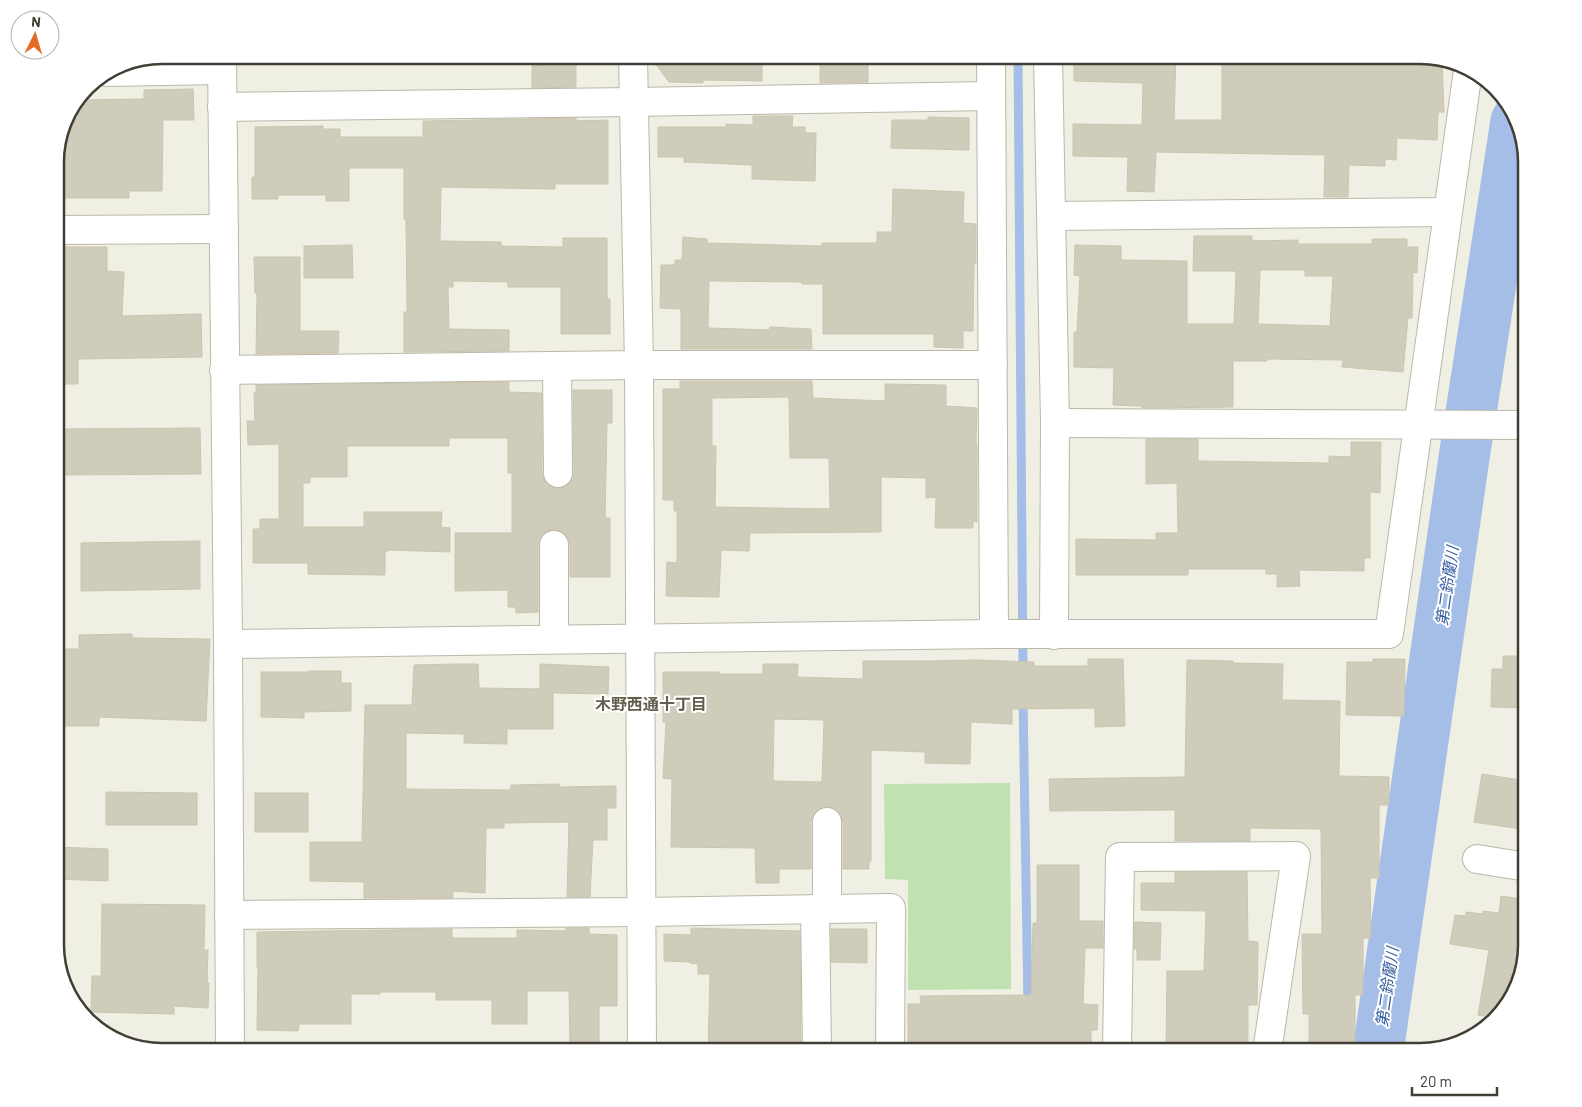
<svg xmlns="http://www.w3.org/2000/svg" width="1582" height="1107" font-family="Barlow,'Noto Sans JP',sans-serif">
  <rect width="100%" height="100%" fill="#f0efe4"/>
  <!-- green -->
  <polygon fill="#c0e1b0" points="1010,783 1011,989 908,990 908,880 885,879 884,784"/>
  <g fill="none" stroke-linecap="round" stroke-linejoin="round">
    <!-- stream -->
    <g stroke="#a5bee7" stroke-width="9">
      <polyline points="1018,55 1023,672"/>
      <polyline points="1023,698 1028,1007"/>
    </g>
    <!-- river -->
    <polyline stroke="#a5bee7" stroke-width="51" points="1378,1052 1464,458 1516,121"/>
  </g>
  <!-- building -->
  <g fill="#d0ccbb" stroke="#cac5af" fill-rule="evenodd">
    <polygon points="545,55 576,55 576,87 532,88 532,65 545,65"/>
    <polygon points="649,55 750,55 750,57 762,57 762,81 703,80 703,83 669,82"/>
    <polygon points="820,55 845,55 845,62 868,63 868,82 820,83"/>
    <polygon points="1074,55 1176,55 1174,120 1222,120 1222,55 1420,55 1442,62 1444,112 1438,112 1437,140 1397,138 1396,160 1385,159 1385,166 1349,165 1348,197 1324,197 1325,155 1156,152 1154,192 1127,191 1128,157 1073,156 1073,124 1142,125 1143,83 1074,81"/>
    <polygon points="193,89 194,120 163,120 162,191 129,191 129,198 62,198 61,160 64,160 64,120 77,100 144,99 144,90"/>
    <polygon points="753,116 793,116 792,127 805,127 805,133 816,133 815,181 752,179 752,165 684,162 684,157 658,157 658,127 726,127 726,124 753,125"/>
    <polygon points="928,117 969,118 969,150 891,148 892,120 928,120"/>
    <polygon points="576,118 576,121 608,120 608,184 555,184 555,189 441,187 440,241 501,242 501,246 563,247 563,238 607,238 607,299 610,299 610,334 561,334 561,287 508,287 508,282 453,281 453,287 448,287 449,329 509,330 509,351 404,352 404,312 407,312 406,219 404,219 404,168 349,168 349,201 326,201 326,195 278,195 278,199 252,199 252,177 255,177 255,127 323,126 323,129 340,129 340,137 423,137 423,121"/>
    <polygon points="893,189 964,192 963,223 976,224 976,263 974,263 973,331 963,331 963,348 934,347 934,334 823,334 823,284 802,284 802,282 709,281 708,328 769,330 770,327 811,329 812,349 681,349 681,309 660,308 661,265 675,265 675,260 682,260 683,237 707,239 707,243 822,246 822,243 877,243 877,232 892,232"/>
    <path d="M1194,236H1252V241L1298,240V244H1372V239H1407V247H1418L1417,273L1413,272L1412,318H1408L1403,372L1342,367L1343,360L1267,359V361H1233V407L1146,408L1141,407V406L1113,405L1114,368L1074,367V332H1077L1080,276L1074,275L1075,245L1121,246V260L1187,261V324H1234L1236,271H1193ZM1260,270H1305V276H1333L1330,326L1258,324Z"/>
    <polygon points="352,245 353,278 304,278 304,246"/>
    <polygon points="55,247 107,247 107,271 124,272 122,316 201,314 202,357 78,359 78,384 55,384"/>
    <polygon points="254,257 300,257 300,331 339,331 338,353 256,354 257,293 255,293"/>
    <path d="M680,381H812L813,398L885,401V384L946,385V406L977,408L976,444H977V522L973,521V528H935L936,497L926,498V478L881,477V532L750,533L749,551L721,550L719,597L666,596L667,562L677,563V511H674V500H663V389H680ZM789,397L790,458H829L830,509L715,507L716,446H712V398Z"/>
    <polygon points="509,382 509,392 542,393 542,474 545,481 551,487 558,489 566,486 572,480 574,473 573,390 612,390 612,423 607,423 605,518 610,518 610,577 570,577 570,545 568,538 561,531 554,529 547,531 541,537 538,545 538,612 516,613 516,607 508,607 508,590 455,591 455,533 512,533 512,473 508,473 508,438 449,438 449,446 347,446 347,477 310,477 310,483 303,483 303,527 364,527 364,512 442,512 441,527 450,528 450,552 387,550 387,552 385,552 385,575 308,574 308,563 253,563 253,529 260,529 260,519 279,519 279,444 248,445 247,421 255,421 254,393 256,393 256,385"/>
    <polygon points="200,428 201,474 58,475 58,429"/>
    <polygon points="1146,439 1198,439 1198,461 1329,463 1329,456 1351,457 1351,442 1381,442 1380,493 1370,492 1370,558 1364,558 1364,571 1299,570 1300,586 1277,587 1277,574 1266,574 1266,569 1188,569 1188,575 1076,575 1076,539 1156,540 1156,533 1178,533 1177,483 1146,484"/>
    <polygon points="200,541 200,589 81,591 81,543"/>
    <polygon points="132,634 132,638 210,639 206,721 99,717 99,726 55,726 55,690 59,690 59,649 79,649 79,635"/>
    <polygon points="1503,656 1527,656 1527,708 1491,707 1492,669 1503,669"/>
    <path d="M1088,659H1123L1125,726L1095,727V708L1012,709V724L971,722L970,764L925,763V752L871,750V861H869V869H843V822L840,814L834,808L827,806L819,809L813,815L811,822V869H779V883H756L755,848L671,847L672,779L663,778L666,723L663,722V672H719V674H763V664H798L797,677L863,679V661H927L976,660L1034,662V666H1088ZM774,719L824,720L822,782L773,781Z"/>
    <polygon points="1373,659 1405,659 1404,716 1346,715 1347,662 1373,662"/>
    <polygon points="1187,660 1233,661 1233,663 1283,664 1282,700 1340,701 1339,776 1389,777 1389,805 1379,805 1379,878 1370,878 1371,938 1363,938 1363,995 1355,995 1355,1046 1309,1046 1309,1014 1303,1014 1302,934 1322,934 1321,829 1250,828 1250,841 1175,841 1175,810 1050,811 1049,779 1185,777"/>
    <polygon points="455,664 478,664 479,688 540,689 540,664 609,667 608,694 553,693 553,729 507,729 507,744 464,743 464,734 406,733 406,789 511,790 511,785 559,784 559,787 616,786 616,808 607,808 607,840 593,840 590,897 567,897 569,822 504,823 504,828 486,828 485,893 453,891 453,898 364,898 364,882 310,881 310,842 362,842 365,705 412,705 414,665"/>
    <polygon points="309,671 341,671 341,683 351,683 351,711 304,712 304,718 261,717 261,672 309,672"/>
    <polygon points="1482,774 1527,781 1527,830 1474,822"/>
    <polygon points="106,792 197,793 197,825 106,825"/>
    <rect x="255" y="793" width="53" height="39"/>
    <polygon points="55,847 108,849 108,881 55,879"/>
    <polygon points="1037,865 1079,865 1079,921 1103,921 1103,948 1085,948 1083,1004 1098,1005 1097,1030 1091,1030 1091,1052 908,1052 908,1004 921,1004 920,996 1031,995 1033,923 1037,923"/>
    <polygon points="1175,872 1247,872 1248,941 1258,942 1257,1005 1248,1005 1248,1052 1166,1052 1167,971 1204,971 1206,911 1141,910 1141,883 1175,883"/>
    <polygon points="1501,896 1527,900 1527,946 1509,1005 1495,1018 1478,1015 1489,950 1450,944 1455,915 1466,916 1466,912 1483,914 1483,911 1499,913"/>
    <polygon points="102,904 205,905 204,950 208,950 207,983 209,983 208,1008 174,1006 174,1014 91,1012 92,976 101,976"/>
    <polygon points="1135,922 1161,923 1160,960 1137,960 1137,949 1134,949"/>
    <polygon points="566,928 589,928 589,934 617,935 617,1006 599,1006 599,1045 570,1045 569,991 527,991 527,1024 492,1024 492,1000 436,1000 436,992 380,992 380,994 351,994 351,1024 299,1024 298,1031 257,1030 258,967 257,967 257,932 452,929 452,938 517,938 517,930 566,931"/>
    <polygon points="691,928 800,931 801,1047 741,1047 741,1052 708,1052 710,974 698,974 698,964 690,963 690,962 664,961 664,934 691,935"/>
    <polygon points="831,929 867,929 867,963 831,962"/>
  </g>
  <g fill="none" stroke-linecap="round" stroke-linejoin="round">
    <defs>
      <g id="minor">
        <polyline points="222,55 228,644 230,1052"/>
        <polyline points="633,55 639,365 642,1052"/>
        <polyline points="991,55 994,634"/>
        <polyline points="1048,55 1055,423 1054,635"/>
        <polyline points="107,72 222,70"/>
        <polyline points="222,107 634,102 991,96"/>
        <polyline points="1052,216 1448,212"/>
        <polyline points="55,230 224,229"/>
        <polyline points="557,366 558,473"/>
        <polyline points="224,370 639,365 993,365"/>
        <polyline points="1055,423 1527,425"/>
        <polyline points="554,639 554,545"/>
        <polyline points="228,644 994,634 1389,634 1468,70"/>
        <polyline points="827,822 827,909"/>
        <polyline points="1477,859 1527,867"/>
        <polyline points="815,909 817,1052"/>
        <polyline points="229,915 641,912 891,908 890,1052"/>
        <polyline points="1117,1052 1120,857 1296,856 1267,1052"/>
      </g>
    </defs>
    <!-- minor casing -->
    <use href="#minor" stroke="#bab8a8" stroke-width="30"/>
    <!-- minor -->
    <use href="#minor" stroke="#fff" stroke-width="28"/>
  </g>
  <g text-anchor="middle" stroke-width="4" stroke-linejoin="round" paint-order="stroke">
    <!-- water labels -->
    <g font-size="16" font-style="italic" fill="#3a5fa1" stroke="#fff">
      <text transform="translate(1447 586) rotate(-82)" y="6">第二鈴蘭川</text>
      <text transform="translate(1387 987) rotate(-82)" y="6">第二鈴蘭川</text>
    </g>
    <!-- neighbourhood labels -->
    <g font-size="16" font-weight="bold" fill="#635f4d" stroke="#fff">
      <text x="651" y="710">木野西通十丁目</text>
    </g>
  </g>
  <!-- crop -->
  <path d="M0 0H1582V1107H0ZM162 64H1420A98 98 0 0 1 1518 162V945A98 98 0 0 1 1420 1043H162A98 98 0 0 1 64 945V162A98 98 0 0 1 162 64Z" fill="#fff" fill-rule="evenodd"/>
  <path fill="none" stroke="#413f35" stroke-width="2.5" d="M162 64H1420A98 98 0 0 1 1518 162V945A98 98 0 0 1 1420 1043H162A98 98 0 0 1 64 945V162A98 98 0 0 1 162 64Z"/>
  <!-- north arrow -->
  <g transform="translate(35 35) rotate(5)"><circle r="24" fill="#ffffff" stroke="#b3b2ae"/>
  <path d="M0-4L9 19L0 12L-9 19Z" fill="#e36d28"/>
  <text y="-8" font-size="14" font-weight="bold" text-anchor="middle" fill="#413f35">N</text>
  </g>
  <!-- scale -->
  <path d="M1412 1087v8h85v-8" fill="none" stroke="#413f35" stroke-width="2.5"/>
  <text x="1420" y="1087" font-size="15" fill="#413f35" stroke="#ffffff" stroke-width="4" paint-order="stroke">20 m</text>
</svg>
